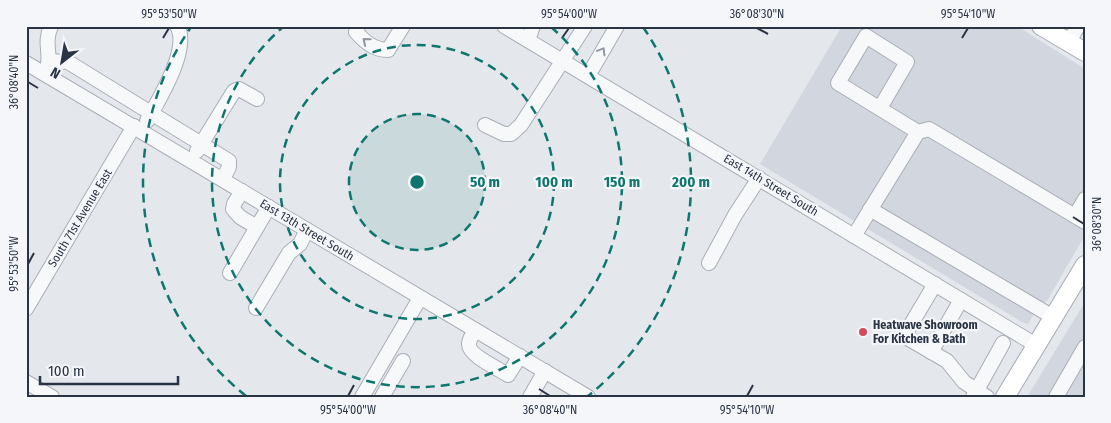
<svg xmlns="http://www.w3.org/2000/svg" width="1111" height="423" font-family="'Fira Sans Condensed',sans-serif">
  <rect width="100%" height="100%" fill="#e4e7ec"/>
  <!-- built -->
  <g fill="#d2d6de">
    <polygon points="842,26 1017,26 1085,69 1085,235 1047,301 1040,304 1028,324 1022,322 760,164"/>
    <polygon points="1085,302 1085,397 1027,397"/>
  </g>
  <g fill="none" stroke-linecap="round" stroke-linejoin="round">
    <defs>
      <g id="minor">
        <path d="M358,26L356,32C365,42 374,50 388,50L403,26"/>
        <polyline points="504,26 1036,345"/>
        <polyline points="528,40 533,26"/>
        <polyline points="1069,42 1078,26"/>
        <polyline points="49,61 68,62 229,161 229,167 223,179"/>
        <polyline points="26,63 588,397"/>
        <path d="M47,68C52,53 43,45 51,26"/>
        <polyline points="588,76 617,26"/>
        <polyline points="880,108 907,62 866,36 838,83 918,132"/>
        <path d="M147,121C158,101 191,48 177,26"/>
        <polyline points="485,125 504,134 511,134 521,125 585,26"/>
        <polyline points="197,151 234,91 239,89 257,99"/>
        <polyline points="242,191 234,204 233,209 240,217 257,227 269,207"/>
        <polyline points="870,209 1053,317"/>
        <polyline points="1075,216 1085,199"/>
        <polyline points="854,236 918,132 929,129 1085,222"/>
        <polyline points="709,263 735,215 759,178"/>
        <polyline points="230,273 257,227"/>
        <polyline points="935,284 904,336 947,361 964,382 987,397"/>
        <polyline points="256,308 289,253 300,244 307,230"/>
        <polyline points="26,309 134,126"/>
        <path d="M475,330C473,334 469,339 469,344C468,355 499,369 508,375L520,356"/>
        <polyline points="931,352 961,300"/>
        <polyline points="26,382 52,397"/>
        <polyline points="362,397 420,298"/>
        <polyline points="382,397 403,361"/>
        <polyline points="530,397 545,371"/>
        <polyline points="973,397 1003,343"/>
        <polyline points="1056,397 1085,347"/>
      </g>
      <g id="major">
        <polyline points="1041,26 1085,52"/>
        <polyline points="1005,397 1085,265"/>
      </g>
    </defs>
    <!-- minor casing -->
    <use href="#minor" stroke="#a9aeb7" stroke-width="16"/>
    <!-- major casing -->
    <use href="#major" stroke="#a3abb8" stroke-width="20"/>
    <!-- minor -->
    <use href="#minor" stroke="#f7f8fa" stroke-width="14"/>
    <!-- major -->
    <use href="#major" stroke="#fff" stroke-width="18"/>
  </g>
  <!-- one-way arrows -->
  <defs><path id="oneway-chevron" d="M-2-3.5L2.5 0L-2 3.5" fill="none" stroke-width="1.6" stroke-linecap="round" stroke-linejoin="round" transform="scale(1.25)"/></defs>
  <g stroke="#9196a0">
    <use href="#oneway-chevron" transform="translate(366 41) rotate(-140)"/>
    <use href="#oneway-chevron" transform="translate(602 51) rotate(-59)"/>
  </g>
  <!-- ticks -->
  <path fill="none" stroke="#2b3445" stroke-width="2" d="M757,28L768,34M163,38L169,28M562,38L569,28M962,38L968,28M28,82L38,88M1073,217L1084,224M28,264L34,253M539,389L550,396M348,396L354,385M747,396L753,385"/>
  <!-- distance rings -->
  <circle cx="417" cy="182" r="68" fill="#0f766e" fill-opacity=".12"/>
  <g fill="none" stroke="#0f766e" stroke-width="2.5" stroke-dasharray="9 6">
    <circle cx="417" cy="182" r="68"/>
    <circle cx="417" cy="182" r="137"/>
    <path d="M551 27A205 205 0 1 1 283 27"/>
    <path d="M246 396A274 274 0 0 1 191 27M643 27A274 274 0 0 1 588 396"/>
  </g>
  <!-- markers -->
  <circle fill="#d1495b" stroke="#f4f6f9" stroke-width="2" cx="863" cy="332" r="5"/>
  <g text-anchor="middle" stroke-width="4.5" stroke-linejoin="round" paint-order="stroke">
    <!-- street labels -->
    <g font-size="12" fill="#2b3445" stroke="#f4f6f9">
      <text transform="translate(771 185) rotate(31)" y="4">East 14th Street South</text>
      <text transform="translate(80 218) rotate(-59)" y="4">South 71st Avenue East</text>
      <text transform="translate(307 230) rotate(31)" y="4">East 13th Street South</text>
    </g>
    <!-- poi labels -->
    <g font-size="12" font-weight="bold" fill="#2b3445" stroke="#f4f6f9" text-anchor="start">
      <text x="873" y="329">Heatwave Showroom<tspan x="873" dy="14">For Kitchen &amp; Bath</tspan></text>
    </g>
  </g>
  <circle cx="417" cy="182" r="8" fill="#0f766e" stroke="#f4f6f9" stroke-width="2.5"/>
  <g font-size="15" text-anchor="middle" font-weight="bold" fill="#0f766e" stroke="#f4f6f9" stroke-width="4.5" stroke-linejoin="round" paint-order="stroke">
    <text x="485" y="187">50 m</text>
    <text x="554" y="187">100 m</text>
    <text x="622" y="187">150 m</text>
    <text x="691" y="187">200 m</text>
  </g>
  <!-- border -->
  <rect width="1111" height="423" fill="none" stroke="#f4f6f9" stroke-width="55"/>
  <!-- north arrow -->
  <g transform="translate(62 62) rotate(211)" stroke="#f4f6f9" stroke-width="4" paint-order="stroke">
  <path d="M0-4L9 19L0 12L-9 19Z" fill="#2b3445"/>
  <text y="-8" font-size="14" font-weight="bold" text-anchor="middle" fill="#2b3445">N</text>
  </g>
  <!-- scale -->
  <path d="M40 376v8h138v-8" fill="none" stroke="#2b3445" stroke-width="2.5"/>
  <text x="48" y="376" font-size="15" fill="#2b3445" stroke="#f4f6f9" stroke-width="4" paint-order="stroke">100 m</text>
  <rect x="28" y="28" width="1056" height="368" fill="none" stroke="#2b3445" stroke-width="2"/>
  <g font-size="12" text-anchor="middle" fill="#2b3445">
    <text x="169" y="18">95°53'50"W</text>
    <text x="569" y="18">95°54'00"W</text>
    <text x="757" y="18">36°08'30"N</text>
    <text x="968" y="18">95°54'10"W</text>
    <text transform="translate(14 82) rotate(-90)" y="4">36°08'40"N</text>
    <text transform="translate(1097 224) rotate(-90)" y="4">36°08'30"N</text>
    <text transform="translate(14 264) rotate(-90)" y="4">95°53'50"W</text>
    <text x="348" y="414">95°54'00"W</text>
    <text x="550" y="414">36°08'40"N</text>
    <text x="747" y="414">95°54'10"W</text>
  </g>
</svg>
